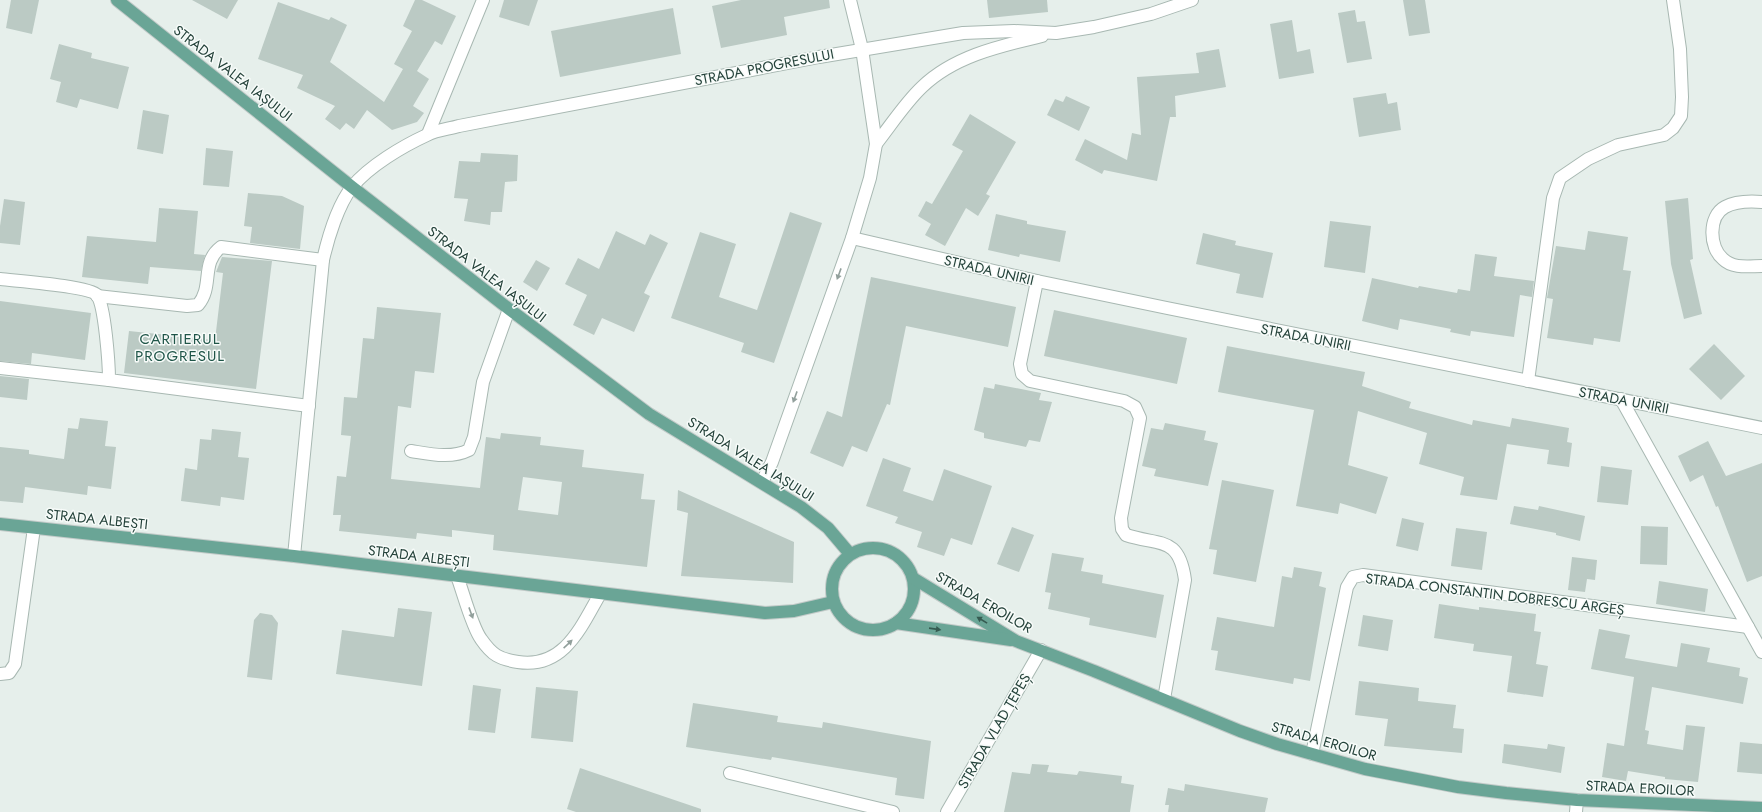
<svg xmlns="http://www.w3.org/2000/svg" width="1762" height="812" font-family="Jost,sans-serif">
  <rect width="100%" height="100%" fill="#e6efeb"/>
  <!-- building -->
  <g fill="#bbcac4" fill-rule="evenodd">
    <polygon points="11,0 39,0 32,34 6,28"/>
    <polygon points="192,0 238,0 227,19"/>
    <polygon points="415,0 422,0 456,16 442,45 435,41 417,71 429,79 413,106 424,113 417,122 392,130 367,110 354,129 346,123 340,130 325,119 335,106 297,88 303,75 258,59 278,2 329,20 331,17 347,25 330,62 384,102 403,69 394,64 412,31 403,26"/>
    <polygon points="504,0 538,0 529,26 499,17"/>
    <polygon points="741,0 829,0 830,8 784,17 787,35 721,48 712,6"/>
    <polygon points="987,0 1047,0 1048,12 989,18"/>
    <polygon points="1403,0 1425,0 1430,33 1409,36"/>
    <polygon points="673,8 681,54 560,77 551,31"/>
    <polygon points="1355,10 1357,22 1365,21 1372,59 1347,63 1338,13"/>
    <polygon points="1292,20 1297,52 1310,49 1314,73 1279,79 1270,24"/>
    <polygon points="59,44 92,53 91,58 129,67 118,109 80,99 77,108 56,102 61,82 50,79"/>
    <polygon points="1219,49 1226,87 1175,96 1176,117 1170,117 1157,181 1104,170 1102,174 1075,160 1085,139 1127,160 1132,133 1141,135 1137,77 1199,73 1196,53"/>
    <polygon points="1386,93 1388,104 1397,102 1401,130 1359,137 1353,98"/>
    <polygon points="1066,96 1090,107 1079,131 1047,115 1055,99 1063,102"/>
    <polygon points="143,110 169,115 163,154 137,149"/>
    <polygon points="970,114 1016,142 986,194 990,196 978,216 966,208 945,246 925,235 931,224 918,216 926,201 932,204 963,151 952,145"/>
    <polygon points="206,148 233,151 229,187 203,185"/>
    <polygon points="481,153 518,155 517,181 505,182 502,212 491,212 490,225 464,221 468,199 454,198 459,161 480,162"/>
    <polygon points="248,193 282,196 304,206 300,249 250,243 252,227 244,226"/>
    <polygon points="1688,198 1693,259 1690,260 1702,314 1684,319 1671,264 1665,201"/>
    <polygon points="4,199 25,202 20,245 0,243 0,226"/>
    <polygon points="159,208 198,211 194,254 205,255 201,271 150,267 148,284 82,277 87,236 156,242"/>
    <polygon points="790,212 822,223 774,363 741,352 744,343 671,318 700,232 736,244 719,297 757,310"/>
    <polygon points="996,214 1027,221 1027,224 1066,231 1060,262 1020,254 1019,257 988,250"/>
    <polygon points="1330,221 1371,226 1365,273 1324,267"/>
    <polygon points="616,231 645,245 650,234 668,243 644,293 650,296 634,332 602,318 594,335 573,325 587,295 565,284 578,258 599,269"/>
    <polygon points="1588,231 1628,237 1623,270 1631,271 1620,342 1594,338 1593,345 1547,338 1553,299 1547,298 1556,246 1585,250"/>
    <polygon points="1203,233 1236,241 1235,245 1273,253 1263,298 1236,293 1240,274 1196,264"/>
    <polygon points="1475,254 1497,257 1494,276 1534,281 1532,297 1520,295 1514,337 1471,331 1470,336 1450,332 1451,329 1400,319 1398,330 1362,321 1372,278 1418,288 1419,286 1457,293 1458,289 1470,291"/>
    <polygon points="222,257 272,261 256,389 124,373 129,331 215,340 223,273 216,272"/>
    <polygon points="536,260 550,268 537,291 523,282"/>
    <polygon points="871,277 1016,307 1008,347 906,326 890,405 887,404 867,452 852,446 843,467 810,453 827,411 842,417"/>
    <polygon points="0,301 91,313 85,360 32,353 31,364 0,361"/>
    <path d="M377,307L441,313L434,373L415,371L411,408L398,406L391,479L480,488L486,437L500,439L501,433L541,437L540,445L584,450L582,467L644,474L641,499L655,500L647,567L493,550L494,535L452,530V537L417,533L416,539L339,531L341,515H333L337,476L346,477L351,436L341,435L344,397L357,398L363,338L374,339ZM523,477L562,482L558,515L518,510Z"/>
    <polygon points="1054,310 1187,338 1177,384 1044,356"/>
    <polygon points="1714,344 1745,376 1721,400 1689,369"/>
    <polygon points="1227,346 1365,372 1362,386 1411,402 1409,408 1472,425 1473,420 1510,427 1512,418 1569,428 1567,442 1572,443 1569,467 1547,464 1549,450 1507,444 1497,500 1460,495 1464,477 1419,464 1427,433 1358,411 1348,465 1388,477 1376,514 1340,503 1338,514 1296,506 1314,410 1218,392"/>
    <polygon points="0,376 29,379 27,400 0,397"/>
    <polygon points="995,384 1041,393 1039,400 1052,402 1040,442 1029,440 1026,447 984,438 984,433 974,430 984,387 994,389"/>
    <polygon points="80,418 108,421 105,446 116,447 111,489 88,486 87,495 25,487 23,503 0,501 0,447 29,450 29,454 64,459 68,428 78,429"/>
    <polygon points="1165,423 1206,431 1204,440 1218,443 1208,486 1154,476 1156,469 1142,466 1151,428 1163,430"/>
    <polygon points="212,429 241,432 238,457 249,458 244,500 221,497 220,506 181,501 185,468 197,470 200,439 211,440"/>
    <polygon points="1708,441 1726,476 1762,463 1762,576 1747,582 1718,506 1716,507 1703,475 1690,482 1678,456"/>
    <polygon points="883,458 911,468 903,491 933,501 944,469 992,486 972,545 951,538 944,556 917,547 922,532 895,523 898,517 866,506"/>
    <polygon points="1601,466 1632,470 1628,505 1597,502"/>
    <polygon points="1222,480 1274,490 1256,582 1213,574 1217,550 1209,549"/>
    <polygon points="678,490 794,542 793,583 681,576 688,513 677,510"/>
    <polygon points="1514,506 1538,510 1539,506 1585,516 1580,541 1556,535 1556,533 1510,524"/>
    <polygon points="1402,518 1424,523 1418,551 1396,546"/>
    <polygon points="1641,526 1668,527 1667,565 1640,564"/>
    <polygon points="1012,527 1034,535 1019,572 997,564"/>
    <polygon points="1456,528 1487,532 1482,570 1451,566"/>
    <polygon points="1052,553 1084,558 1081,571 1103,575 1102,583 1164,595 1156,638 1089,625 1090,618 1048,609 1051,593 1045,592"/>
    <polygon points="1572,557 1597,560 1595,580 1587,579 1585,592 1568,590"/>
    <polygon points="1294,567 1322,572 1319,586 1326,588 1310,681 1294,678 1293,684 1215,670 1218,651 1211,650 1217,617 1274,627 1282,576 1292,578"/>
    <polygon points="1659,581 1708,589 1705,612 1656,604"/>
    <polygon points="1439,604 1479,610 1479,607 1536,614 1534,631 1541,632 1536,664 1548,666 1543,697 1507,692 1512,656 1473,651 1474,644 1434,638"/>
    <polygon points="398,608 432,612 422,686 336,674 342,630 394,637"/>
    <polygon points="260,613 272,615 278,623 272,680 247,677 254,620"/>
    <polygon points="1363,615 1393,620 1388,651 1358,646"/>
    <polygon points="1599,629 1630,635 1625,658 1677,667 1681,643 1710,648 1707,662 1740,668 1739,676 1748,678 1743,704 1652,687 1645,730 1649,731 1647,744 1683,750 1686,725 1705,727 1698,782 1665,779 1665,777 1628,771 1626,781 1602,777 1607,743 1624,746 1634,677 1591,669"/>
    <polygon points="1359,681 1419,688 1418,701 1456,705 1453,728 1464,729 1462,753 1384,746 1388,719 1355,715"/>
    <polygon points="473,685 501,689 495,733 468,730"/>
    <polygon points="536,687 578,691 573,742 531,738"/>
    <polygon points="693,703 778,716 777,722 822,728 823,722 931,741 924,799 895,795 897,778 772,757 771,760 686,747"/>
    <polygon points="1740,742 1762,744 1762,774 1737,772"/>
    <polygon points="1504,744 1547,749 1548,744 1565,747 1561,773 1502,763"/>
    <polygon points="1032,764 1049,765 1047,772 1077,775 1079,771 1122,776 1121,783 1134,785 1130,812 1004,812 1012,772 1030,774"/>
    <polygon points="580,768 701,809 701,812 576,812 567,809"/>
    <polygon points="1185,784 1268,798 1265,812 1168,812 1169,805 1165,805 1168,788 1184,791"/>
  </g>
  <g fill="none" stroke-linecap="round" stroke-linejoin="round">
    <defs>
      <g id="minor">
        <polyline points="428,134 483,0"/>
        <path d="M876,144C891,125 905,103 922,87C954,56 1000,46 1042,36"/>
        <path d="M1762,202C1750,201 1736,201 1725,207C1708,216 1709,248 1723,259C1733,269 1749,266 1762,266"/>
        <polyline points="852,238 1037,281 1167,308 1762,428"/>
        <path d="M0,279C16,281 89,286 97,295C105,306 109,365 109,380L309,406"/>
        <path d="M1037,281L1020,364L1022,374L1030,381L1124,401L1135,407L1140,418L1121,518L1122,529L1126,535C1159,546 1179,535 1185,580L1164,699"/>
        <path d="M97,296L187,306L198,305C214,286 200,263 221,247L323,260"/>
        <polyline points="0,368 109,380"/>
        <polyline points="1528,381 1553,198 1560,178 1588,159 1618,145 1664,135 1673,128 1681,116 1682,97 1680,49 1673,0"/>
        <polyline points="1621,399 1762,652"/>
        <path d="M411,451C430,454 451,459 469,450L474,437L483,382L509,309"/>
        <polyline points="762,482 772,462 852,238 870,178 876,144 862,49 850,0"/>
        <path d="M294,556L323,260C328,238 338,205 352,187C369,166 403,146 427,135C436,130 449,129 459,126L819,57L963,33L1014,31L1056,33L1094,27L1151,14L1192,0"/>
        <path d="M457,576C463,592 472,627 481,639C492,655 499,659 518,662C564,669 581,627 600,594"/>
        <polyline points="0,674 9,673 15,664 34,528"/>
        <polyline points="1312,754 1347,587 1353,577 1363,575 1748,627"/>
        <polyline points="730,773 893,812"/>
        <polyline points="947,812 1041,650"/>
        <polyline points="1576,812 1577,800"/>
      </g>
      <g id="major">
        <polyline points="117,0 352,187 509,309 649,414 801,507 828,528 850,554"/>
        <polyline points="0,524 294,556 765,613 794,611 833,602"/>
        <circle cx="873" cy="589" r="41"/>
        <polyline points="913,578 1016,641 1094,671 1240,731 1277,744 1365,769 1458,787 1506,793 1577,800 1762,808"/>
        <polyline points="896,623 1011,640"/>
      </g>
    </defs>
    <!-- minor casing -->
    <use href="#minor" stroke="#a8b8b2" stroke-width="14"/>
    <!-- major casing -->
    <use href="#major" stroke="#c2cac8" stroke-width="14"/>
    <!-- minor -->
    <use href="#minor" stroke="#fff" stroke-width="12"/>
    <!-- major -->
    <use href="#major" stroke="#6aa596" stroke-width="12"/>
  </g>
  <!-- one-way arrows -->
  <defs><path id="oneway-solid" d="M-6-.8H1V-3.2L6.5 0L1 3.2V.8H-6Z"/></defs>
  <g fill="#92a09c">
    <use href="#oneway-solid" transform="translate(839 274) rotate(110)"/>
    <use href="#oneway-solid" transform="translate(795 397) rotate(110)"/>
    <use href="#oneway-solid" transform="translate(471 613) rotate(70)"/>
    <use href="#oneway-solid" transform="translate(568 644) rotate(-43)"/>
  </g>
  <g fill="#365b51">
    <use href="#oneway-solid" transform="translate(982 620) rotate(-149)"/>
    <use href="#oneway-solid" transform="translate(935 629) rotate(8)"/>
  </g>
  <g text-anchor="middle" stroke-width="3" stroke-linejoin="round" paint-order="stroke">
    <!-- street labels -->
    <g font-size="14" fill="#24423a" stroke="#f7fbf9">
      <text transform="translate(764 67) rotate(-11)" y="5">STRADA PROGRESULUI</text>
      <text transform="translate(233 73) rotate(38)" y="5">STRADA VALEA IAȘULUI</text>
      <text transform="translate(989 270) rotate(13)" y="5">STRADA UNIRII</text>
      <text transform="translate(487 274) rotate(38)" y="5">STRADA VALEA IAȘULUI</text>
      <text transform="translate(1306 337) rotate(11)" y="5">STRADA UNIRII</text>
      <text transform="translate(1624 400) rotate(11)" y="5">STRADA UNIRII</text>
      <text transform="translate(751 459) rotate(32)" y="5">STRADA VALEA IAȘULUI</text>
      <text transform="translate(97 519) rotate(6)" y="5">STRADA ALBEȘTI</text>
      <text transform="translate(419 556) rotate(7)" y="5">STRADA ALBEȘTI</text>
      <text transform="translate(1495 594) rotate(7)" y="5">STRADA CONSTANTIN DOBRESCU ARGEȘ</text>
      <text transform="translate(984 602) rotate(30)" y="5">STRADA EROILOR</text>
      <text transform="translate(994 731) rotate(-60)" y="5">STRADA VLAD ȚEPEȘ</text>
      <text transform="translate(1324 741) rotate(16)" y="5">STRADA EROILOR</text>
      <text transform="translate(1640 788) rotate(3)" y="5">STRADA EROILOR</text>
    </g>
    <!-- neighbourhood labels -->
    <g font-size="15" letter-spacing="1" fill="#1f5548" stroke="#f7fbf9">
      <text x="180" y="344">CARTIERUL<tspan x="180" dy="17">PROGRESUL</tspan></text>
    </g>
  </g>
</svg>
